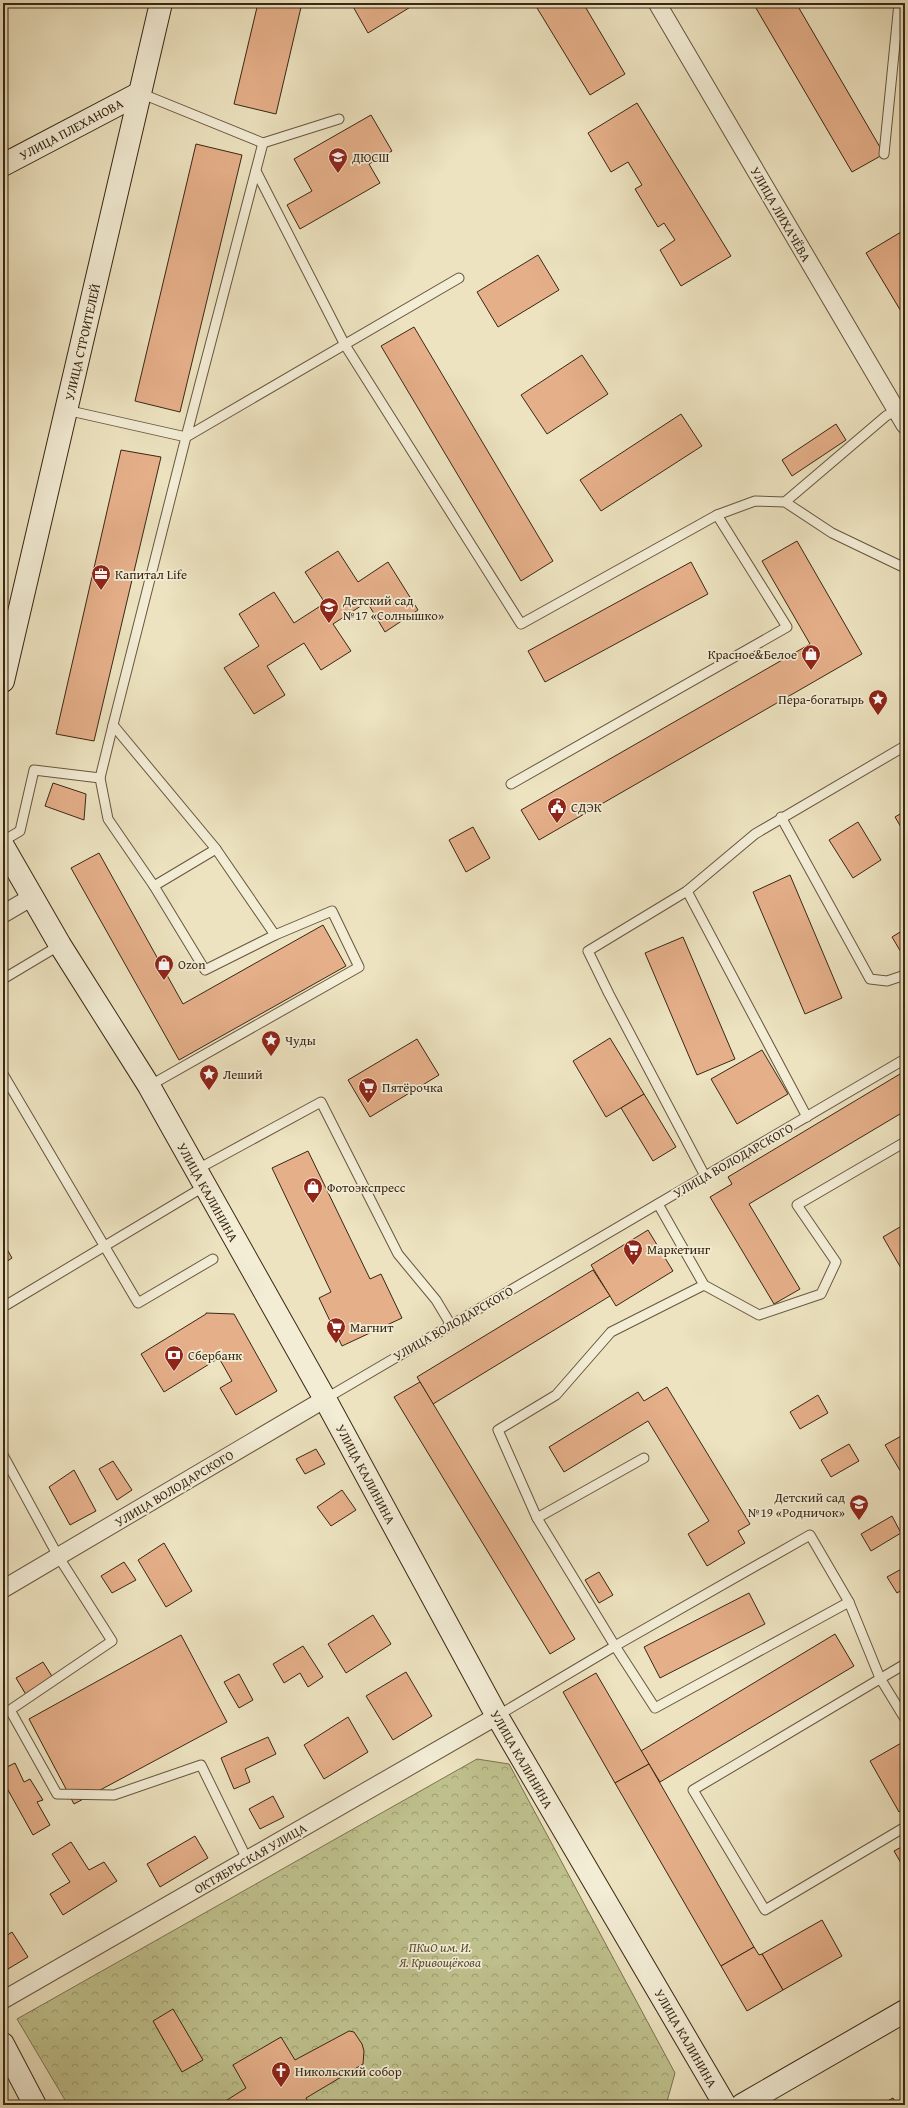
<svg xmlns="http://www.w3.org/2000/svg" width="908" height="2108" font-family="'Gentium Book Plus',serif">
  <defs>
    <pattern id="park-crowns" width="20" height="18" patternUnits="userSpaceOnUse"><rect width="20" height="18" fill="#bfc18d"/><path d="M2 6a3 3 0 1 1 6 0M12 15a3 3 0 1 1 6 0" fill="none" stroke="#9c9d72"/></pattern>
  </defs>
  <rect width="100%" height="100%" fill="#ede3c0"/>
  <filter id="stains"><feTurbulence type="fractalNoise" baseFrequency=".005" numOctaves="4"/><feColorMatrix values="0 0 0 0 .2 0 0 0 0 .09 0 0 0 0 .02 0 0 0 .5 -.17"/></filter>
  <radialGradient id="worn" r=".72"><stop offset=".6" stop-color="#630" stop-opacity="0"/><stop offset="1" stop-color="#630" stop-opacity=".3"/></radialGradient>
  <!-- park -->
  <polygon fill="url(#park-crowns)" stroke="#7c7450" points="477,1759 509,1764 675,2073 666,2105 68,2105 17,2019"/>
  <!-- building -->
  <g fill="#e5af89" stroke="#3a2714">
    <polygon points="258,3 302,3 276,114 234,104"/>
    <polygon points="351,3 417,3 368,33"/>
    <polygon points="534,3 583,3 625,74 590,95"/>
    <polygon points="753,3 796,3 884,154 852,172"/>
    <polygon points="3,16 7,22 6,29 3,34"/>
    <polygon points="637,103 731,256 681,286 660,250 675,240 664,223 658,227 635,189 642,185 628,162 611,172 588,133"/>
    <polygon points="371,115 392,151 369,164 380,183 300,229 287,205 312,191 294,159"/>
    <polygon points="196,144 242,155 180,412 135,401"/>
    <polygon points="901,232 905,239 905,318 866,253"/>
    <polygon points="538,255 559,290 498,327 477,292"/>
    <polygon points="414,327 553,561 521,581 381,346"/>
    <polygon points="582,355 608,394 547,434 521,395"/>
    <polygon points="681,414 702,446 601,511 580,480"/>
    <polygon points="836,424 846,440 792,476 782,460"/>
    <polygon points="121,450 161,457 94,741 56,734"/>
    <polygon points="797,541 862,654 539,840 521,810 810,644 762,561"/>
    <polygon points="338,551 358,582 388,562 418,610 385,632 367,602 333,624 351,651 321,670 304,643 267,666 285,695 254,714 224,668 259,646 239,614 274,592 294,623 325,603 305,572"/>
    <polygon points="691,562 708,594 545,682 528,651"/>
    <polygon points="53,783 86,794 84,820 45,806"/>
    <polygon points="905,811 905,834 895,817"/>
    <polygon points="858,822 881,860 853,878 829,840"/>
    <polygon points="473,827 490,858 466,872 449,840"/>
    <polygon points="99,853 183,1004 323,925 346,966 179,1060 71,868"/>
    <polygon points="790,875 842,998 805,1014 753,892"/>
    <polygon points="905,929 905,959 892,937"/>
    <polygon points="683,937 735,1059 697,1075 645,953"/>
    <polygon points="610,1038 644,1094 606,1117 573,1061"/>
    <polygon points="417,1039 439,1075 370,1117 348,1080"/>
    <polygon points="762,1050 788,1094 737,1124 711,1079"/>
    <polygon points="905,1071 905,1111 749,1204 800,1289 774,1304 710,1197 732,1184 728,1177"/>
    <polygon points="644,1094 676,1147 653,1161 621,1108"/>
    <polygon points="308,1151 370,1279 381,1274 402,1318 342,1346 319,1298 331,1292 272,1168"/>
    <polygon points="905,1224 905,1275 883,1237"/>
    <polygon points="648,1230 673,1271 616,1306 591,1265"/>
    <polygon points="3,1242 12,1258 3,1264"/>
    <polygon points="593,1270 610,1296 433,1404 417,1377"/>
    <polygon points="206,1313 234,1314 277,1391 236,1415 220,1388 232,1381 219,1358 164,1392 141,1354 206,1314"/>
    <polygon points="420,1382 575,1639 550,1654 394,1397"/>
    <polygon points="667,1387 750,1524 738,1531 745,1543 707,1566 688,1534 709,1521 648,1421 564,1472 549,1447 638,1392 644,1401"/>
    <polygon points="818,1395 828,1413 800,1429 790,1412"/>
    <polygon points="905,1434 905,1479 885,1445"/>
    <polygon points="849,1444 859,1461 831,1477 821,1460"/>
    <polygon points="316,1449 325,1464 305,1474 296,1459"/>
    <polygon points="113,1461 132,1490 117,1500 99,1469"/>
    <polygon points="74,1470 96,1511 70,1525 49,1487"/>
    <polygon points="342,1490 356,1510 331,1526 317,1507"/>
    <polygon points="892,1516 901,1533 871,1551 861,1534"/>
    <polygon points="164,1543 192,1591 166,1607 138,1560"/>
    <polygon points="124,1562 136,1580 112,1593 101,1576"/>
    <polygon points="905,1567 905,1588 897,1593 887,1577"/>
    <polygon points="599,1572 613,1595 599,1603 585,1580"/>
    <polygon points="749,1593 765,1624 660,1678 644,1647"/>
    <polygon points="373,1615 391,1644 346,1673 328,1644"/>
    <polygon points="835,1634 854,1666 660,1782 641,1751"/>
    <polygon points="181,1635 227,1722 74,1804 29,1719"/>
    <polygon points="303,1646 323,1677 308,1687 300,1673 284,1683 273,1664"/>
    <polygon points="43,1662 55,1681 28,1698 16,1678"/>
    <polygon points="406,1672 432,1716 393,1740 366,1696"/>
    <polygon points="596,1673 649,1764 615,1783 563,1692"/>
    <polygon points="239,1674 253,1700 239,1708 224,1682"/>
    <polygon points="348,1717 368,1752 324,1779 304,1745"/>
    <polygon points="268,1737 276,1754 245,1769 250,1782 234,1789 221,1758"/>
    <polygon points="903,1742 905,1746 905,1808 899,1812 870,1761"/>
    <polygon points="15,1763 24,1782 30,1779 43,1800 37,1802 50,1825 33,1835 3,1781 3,1769"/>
    <polygon points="649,1764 754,1947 721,1966 615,1783"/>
    <polygon points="273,1796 284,1817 260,1829 249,1809"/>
    <polygon points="195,1836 208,1858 160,1887 147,1864"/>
    <polygon points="71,1842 89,1870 104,1862 117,1881 63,1915 50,1894 70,1882 52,1854"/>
    <polygon points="905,1845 905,1870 894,1851"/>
    <polygon points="822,1920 842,1956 783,1990 762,1954"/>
    <polygon points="12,1932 28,1957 3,1972 3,1938"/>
    <polygon points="754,1947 759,1955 762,1954 783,1990 747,2011 721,1966"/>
    <polygon points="173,2009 203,2060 182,2072 153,2021"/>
    <polygon points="349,2031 354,2032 362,2044 364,2051 363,2064 306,2098 309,2104 307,2105 219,2105 246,2088 233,2065 281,2037 295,2060"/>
    <polygon points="893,2098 897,2105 880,2105"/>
  </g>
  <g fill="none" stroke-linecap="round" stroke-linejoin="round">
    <defs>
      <g id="lane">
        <polyline points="140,93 263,143 339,119"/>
        <polyline points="263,143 186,437 459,278"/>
        <polyline points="884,154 899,3"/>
        <polyline points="256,171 345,345 521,624 717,515 755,501 785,502 832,533 905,568"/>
        <polyline points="66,410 186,437 113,725 216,849 275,935 332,911 359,967 149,1086"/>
        <polyline points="785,502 886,416 905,405"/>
        <polyline points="100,778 108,819 154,886 205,970 275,935"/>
        <polyline points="511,784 787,627 717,515"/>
        <polyline points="781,817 870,979 887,981 905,975"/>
        <polyline points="3,841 20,831 34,770 100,778 113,725"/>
        <polyline points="154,886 216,849"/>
        <polyline points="687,891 807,1117"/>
        <polyline points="3,979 60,945"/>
        <polyline points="3,1074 138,1303 213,1259"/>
        <polyline points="196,1170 321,1102 398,1254 436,1300 451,1325"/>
        <polyline points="705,1176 609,994 588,951 687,891 755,834 905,746"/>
        <polyline points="658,1204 704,1285 759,1315 821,1294 836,1262 797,1205 905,1142"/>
        <polyline points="704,1285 611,1332 556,1395 498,1430 537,1518 615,1646 810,1535 849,1602"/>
        <polyline points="3,1307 205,1186"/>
        <polyline points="325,1399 905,1059"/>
        <polyline points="3,1455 58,1556 112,1641 10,1710 57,1794 114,1795 201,1765 247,1859"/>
        <polyline points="537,1518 644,1458"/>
        <polyline points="905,1664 693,1790 765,1910 905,1827"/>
        <polyline points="497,1716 615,1646 655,1708 849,1602 880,1678 905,1719"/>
      </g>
      <g id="street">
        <polyline points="657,3 905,425"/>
        <polyline points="3,914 32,897"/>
        <polyline points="3,1589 325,1399"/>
        <polyline points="3,2000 497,1716"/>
      </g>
      <g id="secondary">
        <polyline points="3,165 140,93"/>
        <polyline points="3,681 161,3"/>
        <polyline points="3,846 60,945 149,1086 325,1399 497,1716 725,2105"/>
        <polyline points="3,2044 35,2105"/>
        <polyline points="742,2105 905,2011"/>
      </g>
    </defs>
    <!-- lane casing -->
    <use href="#lane" stroke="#67563f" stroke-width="11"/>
    <!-- street casing -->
    <use href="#street" stroke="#67563f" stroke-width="19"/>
    <!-- secondary casing -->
    <use href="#secondary" stroke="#3a2714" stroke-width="24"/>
    <!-- lane -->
    <use href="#lane" stroke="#f3edd6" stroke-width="9"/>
    <!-- street -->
    <use href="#street" stroke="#f3edd6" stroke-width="17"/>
    <!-- secondary -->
    <use href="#secondary" stroke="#f3edd6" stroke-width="22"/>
  </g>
  <!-- icons -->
  <defs>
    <symbol id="school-pin" viewBox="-11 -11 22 30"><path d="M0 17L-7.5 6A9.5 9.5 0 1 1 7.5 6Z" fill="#8f2418" stroke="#f3edd6"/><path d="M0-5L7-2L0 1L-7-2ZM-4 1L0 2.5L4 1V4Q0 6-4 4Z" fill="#fff"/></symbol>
    <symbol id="office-pin" viewBox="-11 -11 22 30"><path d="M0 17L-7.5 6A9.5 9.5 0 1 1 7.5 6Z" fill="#8f2418" stroke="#f3edd6"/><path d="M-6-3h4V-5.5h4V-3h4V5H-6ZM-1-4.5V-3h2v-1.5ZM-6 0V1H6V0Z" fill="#fff"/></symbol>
    <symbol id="shop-pin" viewBox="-11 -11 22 30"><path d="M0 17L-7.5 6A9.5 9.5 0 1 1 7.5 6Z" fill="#8f2418" stroke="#f3edd6"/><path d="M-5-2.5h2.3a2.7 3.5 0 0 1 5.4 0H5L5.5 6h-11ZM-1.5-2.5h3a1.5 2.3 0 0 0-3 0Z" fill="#fff"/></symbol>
    <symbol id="sight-pin" viewBox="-11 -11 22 30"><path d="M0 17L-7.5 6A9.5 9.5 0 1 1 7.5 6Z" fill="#8f2418" stroke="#f3edd6"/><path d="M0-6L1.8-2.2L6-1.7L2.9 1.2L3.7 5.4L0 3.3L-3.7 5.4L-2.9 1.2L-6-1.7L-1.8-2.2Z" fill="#fff"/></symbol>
    <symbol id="civic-pin" viewBox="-11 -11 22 30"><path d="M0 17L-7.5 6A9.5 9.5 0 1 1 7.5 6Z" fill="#8f2418" stroke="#f3edd6"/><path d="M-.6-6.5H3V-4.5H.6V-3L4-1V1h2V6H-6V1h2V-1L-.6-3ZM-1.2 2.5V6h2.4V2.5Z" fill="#fff"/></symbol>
    <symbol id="supermarket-pin" viewBox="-11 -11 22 30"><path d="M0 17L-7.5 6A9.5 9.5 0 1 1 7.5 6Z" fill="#8f2418" stroke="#f3edd6"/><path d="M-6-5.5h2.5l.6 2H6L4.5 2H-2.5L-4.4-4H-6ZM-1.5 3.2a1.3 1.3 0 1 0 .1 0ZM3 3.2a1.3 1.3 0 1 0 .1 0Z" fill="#fff"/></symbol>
    <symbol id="bank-pin" viewBox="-11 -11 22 30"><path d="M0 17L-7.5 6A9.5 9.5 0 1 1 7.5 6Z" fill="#8f2418" stroke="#f3edd6"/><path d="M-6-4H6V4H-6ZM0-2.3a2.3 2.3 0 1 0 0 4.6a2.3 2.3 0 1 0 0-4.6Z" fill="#fff"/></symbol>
    <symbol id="church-pin" viewBox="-11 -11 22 30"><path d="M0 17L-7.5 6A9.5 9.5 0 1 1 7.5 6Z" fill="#8f2418" stroke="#f3edd6"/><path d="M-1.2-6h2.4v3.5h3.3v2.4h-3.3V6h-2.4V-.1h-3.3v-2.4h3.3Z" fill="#fff"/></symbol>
  </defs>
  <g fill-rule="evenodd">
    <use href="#school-pin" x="327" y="146" width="22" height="30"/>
    <use href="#office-pin" x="90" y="563" width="22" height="30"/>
    <use href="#school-pin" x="318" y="596" width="22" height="30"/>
    <use href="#shop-pin" x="800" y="643" width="22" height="30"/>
    <use href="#sight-pin" x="867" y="688" width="22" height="30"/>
    <use href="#civic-pin" x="546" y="796" width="22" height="30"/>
    <use href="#shop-pin" x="153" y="953" width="22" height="30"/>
    <use href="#sight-pin" x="260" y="1029" width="22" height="30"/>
    <use href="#sight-pin" x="198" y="1063" width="22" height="30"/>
    <use href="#supermarket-pin" x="357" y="1076" width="22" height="30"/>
    <use href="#shop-pin" x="302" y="1176" width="22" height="30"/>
    <use href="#supermarket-pin" x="622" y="1238" width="22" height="30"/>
    <use href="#supermarket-pin" x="325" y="1316" width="22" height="30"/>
    <use href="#bank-pin" x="163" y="1344" width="22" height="30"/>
    <use href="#school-pin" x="848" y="1493" width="22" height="30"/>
    <use href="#church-pin" x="270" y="2060" width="22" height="30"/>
  </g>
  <g text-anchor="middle" stroke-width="3.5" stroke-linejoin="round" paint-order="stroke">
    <!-- street labels -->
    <g font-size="13" fill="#3a2714" stroke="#f3edd6">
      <text transform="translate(71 129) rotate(-28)" y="5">УЛИЦА ПЛЕХАНОВА</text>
      <text transform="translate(781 214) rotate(60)" y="5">УЛИЦА ЛИХАЧЁВА</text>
      <text transform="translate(82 342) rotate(-77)" y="5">УЛИЦА СТРОИТЕЛЕЙ</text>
      <text transform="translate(733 1160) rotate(-30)" y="5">УЛИЦА ВОЛОДАРСКОГО</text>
      <text transform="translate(208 1192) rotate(61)" y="5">УЛИЦА КАЛИНИНА</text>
      <text transform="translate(453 1323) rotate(-30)" y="5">УЛИЦА ВОЛОДАРСКОГО</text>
      <text transform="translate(366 1474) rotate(62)" y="5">УЛИЦА КАЛИНИНА</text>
      <text transform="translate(174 1488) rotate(-31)" y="5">УЛИЦА ВОЛОДАРСКОГО</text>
      <text transform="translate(522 1759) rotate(60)" y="5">УЛИЦА КАЛИНИНА</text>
      <text transform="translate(250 1858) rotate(-30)" y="5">ОКТЯБРЬСКАЯ УЛИЦА</text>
      <text transform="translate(686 2038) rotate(60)" y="5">УЛИЦА КАЛИНИНА</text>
    </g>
    <!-- poi labels -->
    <g font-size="13" fill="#3a2714" stroke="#f3edd6" text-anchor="start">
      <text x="352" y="162">ДЮСШ</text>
      <text x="115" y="579">Капитал Life</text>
      <text x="343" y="605">Детский сад<tspan x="343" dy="15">№17 «Солнышко»</tspan></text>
      <text x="797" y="659" text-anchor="end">Красное&amp;Белое</text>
      <text x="864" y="704" text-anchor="end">Пера-богатырь</text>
      <text x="571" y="812">СДЭК</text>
      <text x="178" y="969">Ozon</text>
      <text x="285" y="1045">Чуды</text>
      <text x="223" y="1079">Леший</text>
      <text x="382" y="1092">Пятёрочка</text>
      <text x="327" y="1192">Фотоэкспресс</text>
      <text x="647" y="1254">Маркетинг</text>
      <text x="350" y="1332">Магнит</text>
      <text x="188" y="1360">Сбербанк</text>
      <text x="845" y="1502" text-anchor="end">Детский сад<tspan x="845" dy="15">№19 «Родничок»</tspan></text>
      <text x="295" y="2076">Никольский собор</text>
    </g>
    <!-- park labels -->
    <g font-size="13" font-style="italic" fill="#5b4e32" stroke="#f3edd6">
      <text x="440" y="1952">ПКиО им. И.<tspan x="440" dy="15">Я. Кривощёкова</tspan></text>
    </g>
  </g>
  <!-- margin -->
  <rect width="908" height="2108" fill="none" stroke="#ede3c0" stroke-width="16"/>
  <rect x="4" y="4" width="900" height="2100" fill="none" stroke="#3a2714" stroke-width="2"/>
  <rect x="8" y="8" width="892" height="2092" fill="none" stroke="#3a2714"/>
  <rect width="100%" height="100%" filter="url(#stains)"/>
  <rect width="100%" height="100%" fill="url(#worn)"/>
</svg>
